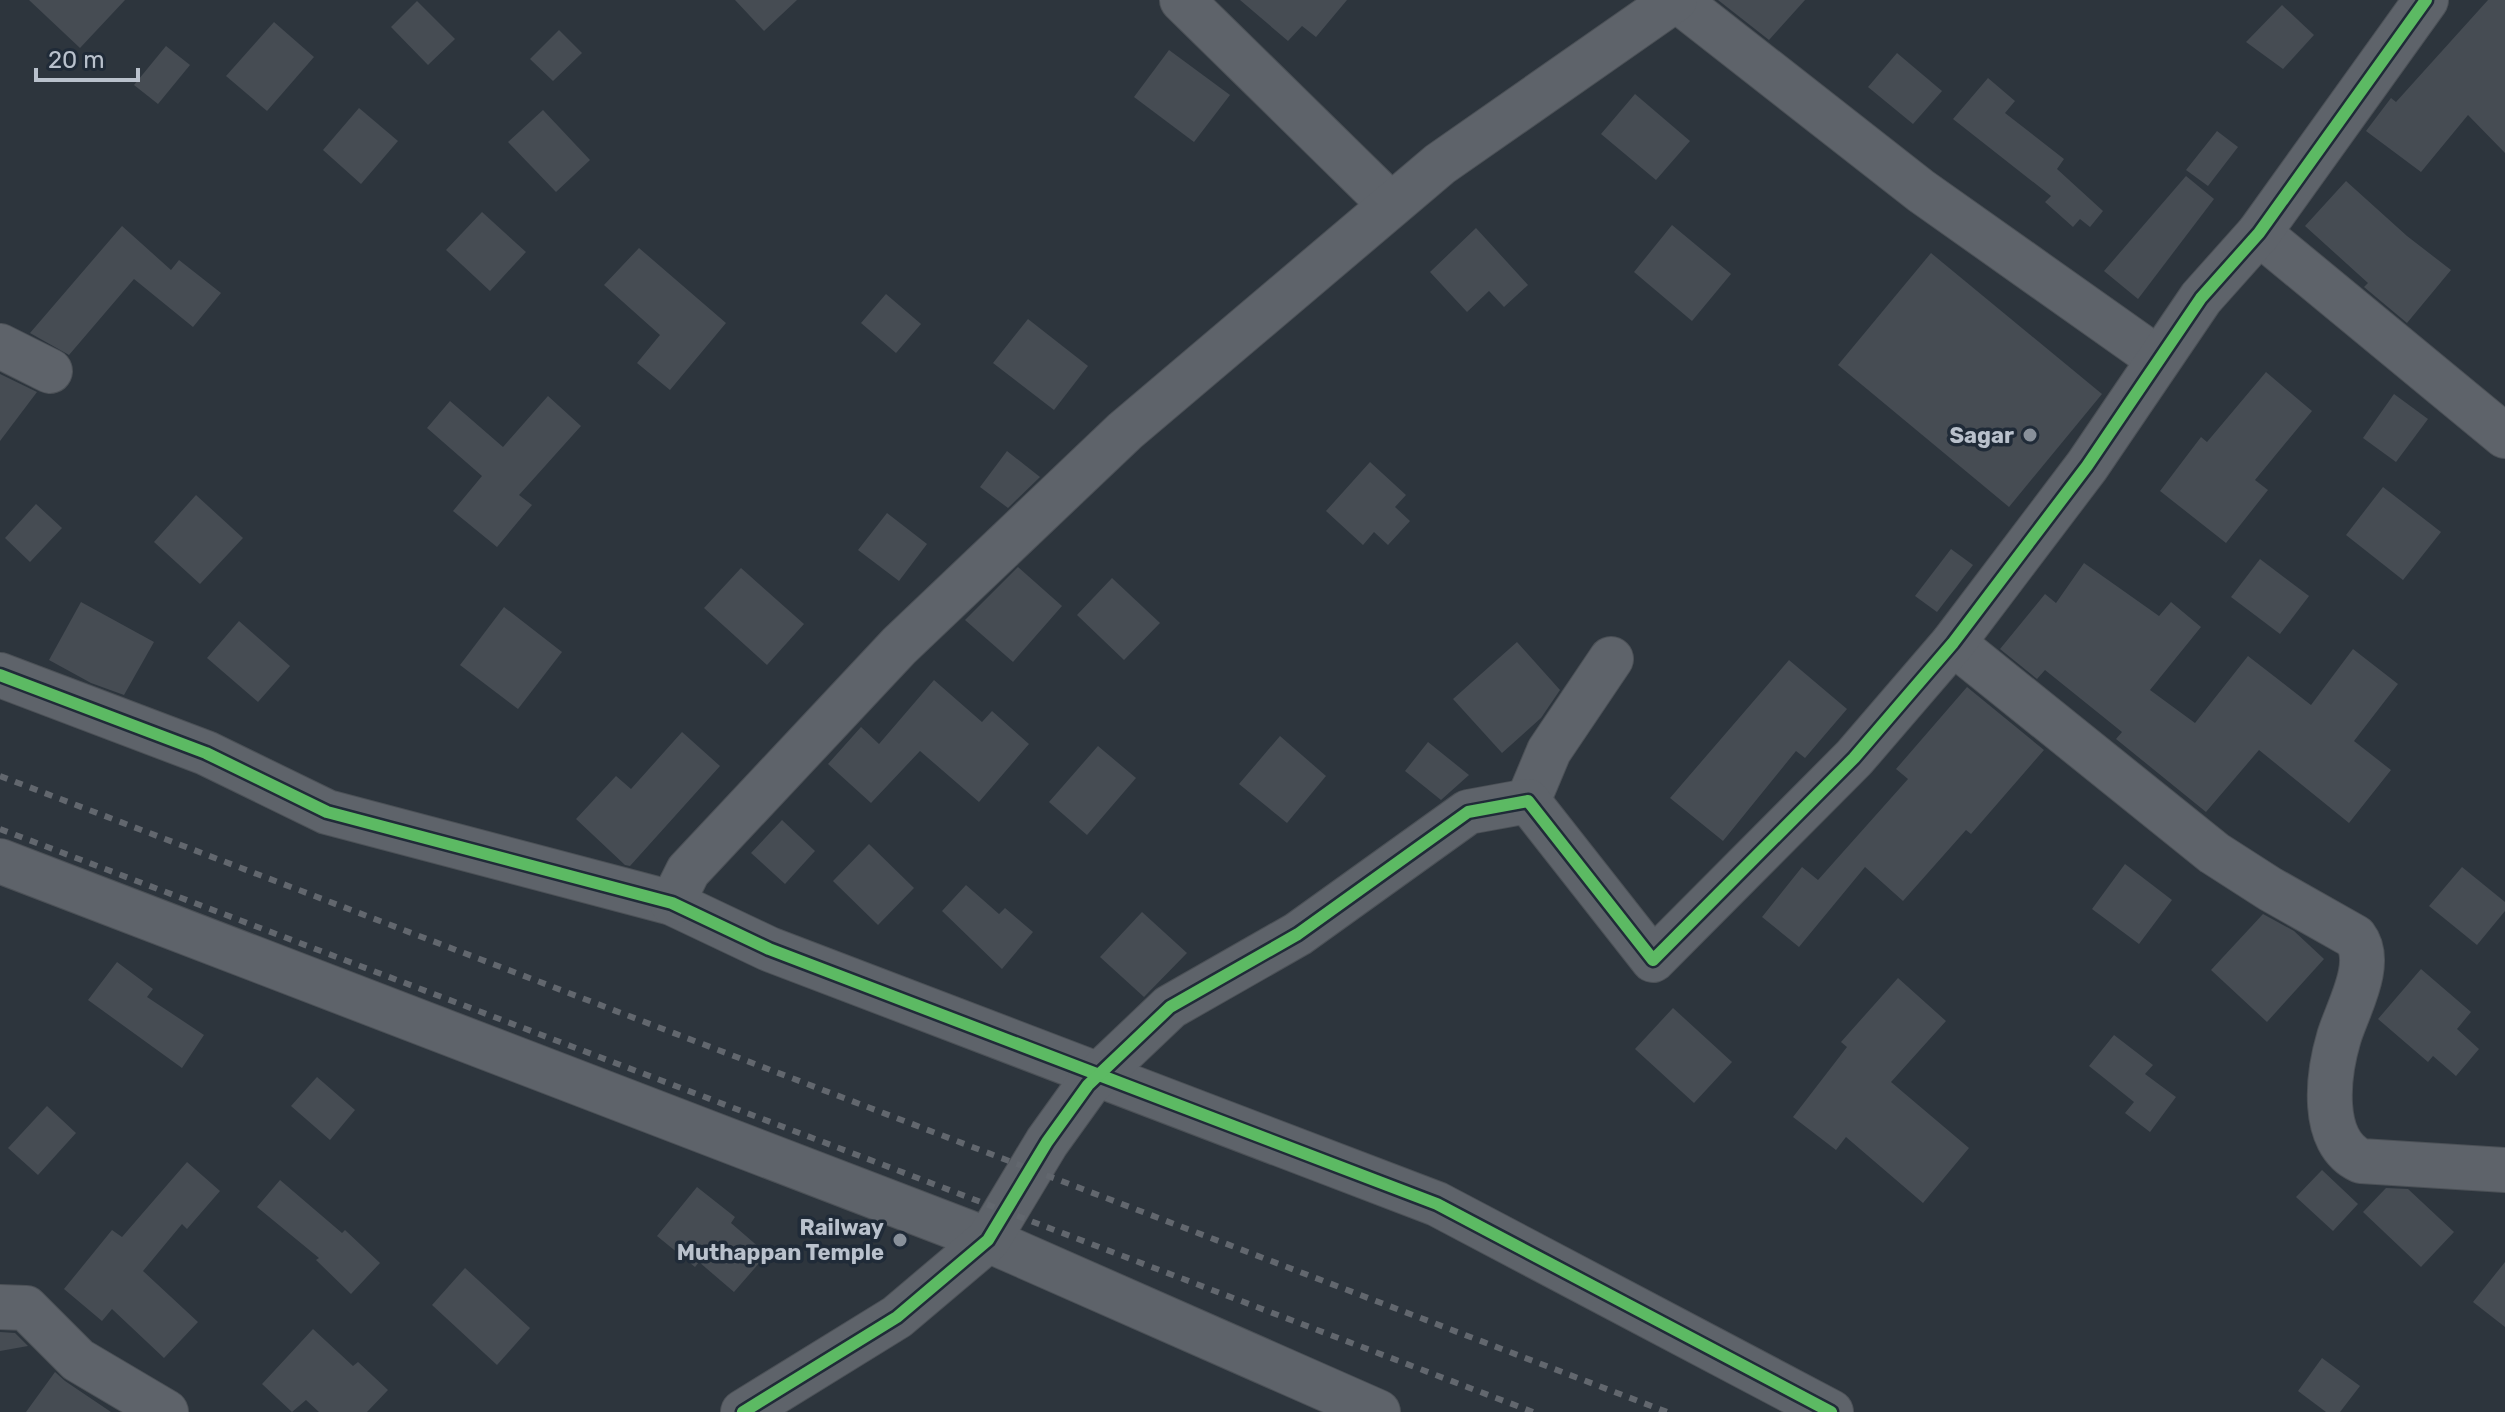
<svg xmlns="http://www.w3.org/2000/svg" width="2505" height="1412" font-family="Rubik,sans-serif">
  <rect width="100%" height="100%" fill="#2d353d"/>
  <!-- building -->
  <g fill="#464c53">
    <polygon points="29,0 125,0 80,48"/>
    <polygon points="735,0 797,0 764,31"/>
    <polygon points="1240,0 1347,0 1316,37 1302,26 1288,41"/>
    <polygon points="1718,0 1805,0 1769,40"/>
    <polygon points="2488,0 2505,0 2505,153 2468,115 2421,172 2366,131 2391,98 2396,102"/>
    <polygon points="417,1 455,39 428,65 391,27"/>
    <polygon points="2282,5 2314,35 2283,69 2246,42"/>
    <polygon points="274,22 314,57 267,111 226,76"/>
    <polygon points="559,30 582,53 553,81 530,59"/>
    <polygon points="166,46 190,65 158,104 134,85"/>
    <polygon points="1169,50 1230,95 1194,142 1134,97"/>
    <polygon points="1897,53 1942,91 1913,124 1868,87"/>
    <polygon points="1988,78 2015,101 2005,113 2064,159 2057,169 2103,211 2090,227 2080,219 2073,227 2045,202 2051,196 1953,119"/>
    <polygon points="1635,94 1690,141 1656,180 1601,134"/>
    <polygon points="359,108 398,141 361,184 323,150"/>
    <polygon points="543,110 590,160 556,192 508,142"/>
    <polygon points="2217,131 2238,147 2208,186 2186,170"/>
    <polygon points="2186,176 2214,199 2138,299 2104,271"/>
    <polygon points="2346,181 2407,236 2451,270 2407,323 2364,287 2368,283 2305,226"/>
    <polygon points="482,212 526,252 490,291 446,250"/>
    <polygon points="1672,225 1731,274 1692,321 1634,272"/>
    <polygon points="122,226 171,270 179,260 221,293 193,327 134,279 69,355 30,333"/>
    <polygon points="1476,228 1528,285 1504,307 1489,291 1467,312 1430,272"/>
    <polygon points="639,248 726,323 670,390 637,363 660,335 604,285"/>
    <polygon points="1931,253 2102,394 2009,507 1838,365"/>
    <polygon points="886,294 921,324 896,353 861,323"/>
    <polygon points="1028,319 1088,366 1054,410 993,363"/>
    <polygon points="2266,372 2312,411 2255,480 2268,490 2226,543 2160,491 2201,437 2207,442"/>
    <polygon points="0,374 37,392 0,441"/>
    <polygon points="2394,394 2428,419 2396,462 2363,438"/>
    <polygon points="548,396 581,426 519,495 532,505 497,547 453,511 482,476 427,428 450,401 503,447"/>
    <polygon points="1007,451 1040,477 1008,508 980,487"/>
    <polygon points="1370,462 1406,495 1395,507 1410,521 1388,545 1374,532 1363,545 1326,511"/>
    <polygon points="2383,487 2441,532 2403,580 2346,535"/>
    <polygon points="196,495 243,538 200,584 154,542"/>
    <polygon points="36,504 62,528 30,562 5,538"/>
    <polygon points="887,513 927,544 899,581 858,550"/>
    <polygon points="1951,549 1973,565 1937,612 1915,596"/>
    <polygon points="2260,559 2309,596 2280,634 2231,597"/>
    <polygon points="2084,563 2159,616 2171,602 2201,627 2150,690 2195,723 2248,656 2311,705 2353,649 2398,684 2354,741 2391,770 2349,823 2259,750 2206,812 2116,739 2122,732 2045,670 2037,679 2000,649 2045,594 2056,603"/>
    <polygon points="1018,567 1062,606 1013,662 965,620"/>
    <polygon points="741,568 804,624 767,665 704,608"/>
    <polygon points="1112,578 1160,623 1124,660 1077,615"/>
    <polygon points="81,602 154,642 124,695 91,683 49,660"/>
    <polygon points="504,607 562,652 518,709 460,665"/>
    <polygon points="239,621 290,666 258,702 207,658"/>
    <polygon points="1517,642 1560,690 1541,718 1502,753 1453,699"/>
    <polygon points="1789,660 1847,709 1805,758 1796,751 1723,841 1670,798"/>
    <polygon points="934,680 982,722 992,711 1029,744 979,802 920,751 871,803 828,764 861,727 879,744"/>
    <polygon points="1967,687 2044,750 1971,834 1966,830 1903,901 1865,867 1799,947 1762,917 1802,867 1818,880 1908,779 1896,769"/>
    <polygon points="682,732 720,766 630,866 625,865 576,819 616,776 631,789"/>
    <polygon points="1280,736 1326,776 1287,823 1239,784"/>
    <polygon points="1428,742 1469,775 1441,800 1405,771"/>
    <polygon points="1098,746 1136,778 1087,835 1049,802"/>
    <polygon points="782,820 815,851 785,884 751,853"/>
    <polygon points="869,844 914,888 878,925 833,881"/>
    <polygon points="2125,864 2172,900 2139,944 2092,909"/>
    <polygon points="2462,867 2505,902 2505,911 2477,945 2429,906"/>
    <polygon points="966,885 999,914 1005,908 1033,932 1002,969 942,911"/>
    <polygon points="1142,912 1187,953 1144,997 1100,957"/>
    <polygon points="2263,914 2294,931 2324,959 2267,1022 2211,970"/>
    <polygon points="117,962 153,989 147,997 204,1035 182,1068 88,1000"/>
    <polygon points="2421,969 2471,1012 2457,1029 2479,1049 2456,1076 2433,1056 2428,1062 2378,1019"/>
    <polygon points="1898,978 1946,1021 1891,1082 1969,1148 1923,1203 1846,1137 1836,1150 1793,1117 1847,1047 1841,1042"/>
    <polygon points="1673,1008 1732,1062 1694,1103 1635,1049"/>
    <polygon points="2114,1035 2153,1065 2145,1074 2176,1097 2150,1132 2125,1113 2134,1102 2089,1066"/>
    <polygon points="317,1077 355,1110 330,1140 291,1106"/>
    <polygon points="47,1106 76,1133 38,1175 8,1148"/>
    <polygon points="187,1162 220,1191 187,1229 182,1224 143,1271 198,1322 164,1358 112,1309 102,1321 64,1289 112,1230 122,1237"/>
    <polygon points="2322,1170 2358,1204 2333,1231 2296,1197"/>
    <polygon points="280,1180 342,1233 345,1230 380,1263 351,1294 316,1260 319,1258 257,1207"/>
    <polygon points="697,1187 735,1217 731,1223 767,1254 734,1292 699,1262 695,1267 657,1236"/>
    <polygon points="2386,1188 2408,1189 2454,1232 2421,1267 2363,1212"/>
    <polygon points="2505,1262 2505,1327 2473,1302"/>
    <polygon points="465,1268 530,1328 497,1365 432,1305"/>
    <polygon points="313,1329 353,1366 358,1362 388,1390 367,1412 319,1412 306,1400 292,1412 262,1384"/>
    <polygon points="0,1332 15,1333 28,1346 0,1351"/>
    <polygon points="2322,1358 2360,1386 2340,1412 2326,1412 2298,1391"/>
    <polygon points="55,1372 65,1381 111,1412 26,1412"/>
  </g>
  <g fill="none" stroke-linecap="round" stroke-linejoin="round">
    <defs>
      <g id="minor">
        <polyline points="1182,0 1391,205"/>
        <polyline points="1677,0 1921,191 2157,358"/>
        <polyline points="2259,233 2505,436"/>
        <polyline points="0,346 50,371"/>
        <path d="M1953,643L2214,853L2270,889L2355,937C2375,963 2347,1010 2339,1037C2328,1074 2319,1142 2361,1161L2505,1170"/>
        <polyline points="0,675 206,753 327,812 672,903 769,949 1437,1204 1831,1412"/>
        <polyline points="1528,801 1549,751 1611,659"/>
        <polyline points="0,861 988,1240 1378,1412"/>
        <polyline points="672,903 688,871 899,646 1125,431 1440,164 1675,0"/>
        <polyline points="0,1307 26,1308 78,1360 166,1412"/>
        <polyline points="743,1412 897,1317 988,1240 1047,1142 1088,1085 1170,1007 1298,934 1468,812 1528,801 1653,960 1854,758 1953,643 2087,466 2201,298 2259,233 2426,0"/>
      </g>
    </defs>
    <!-- minor casing -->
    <use href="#minor" stroke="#4c5157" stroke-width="46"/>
    <!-- minor -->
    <use href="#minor" stroke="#5e636a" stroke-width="44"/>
    <!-- rail -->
    <g stroke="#62676e" stroke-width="6" stroke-dasharray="8 8" stroke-linecap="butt">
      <polyline points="0,776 1667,1412"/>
      <polyline points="0,829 1533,1412"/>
    </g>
    <defs>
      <g id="cycleway">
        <polyline points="0,675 206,753 327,812 672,903 769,949 1437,1204 1831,1412"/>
        <polyline points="743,1412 897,1317 988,1240 1047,1142 1088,1085 1170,1007 1298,934 1468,812 1528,801 1653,960 1854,758 1953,643 2087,466 2201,298 2259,233 2426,0"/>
      </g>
    </defs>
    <!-- cycleway casing -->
    <use href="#cycleway" stroke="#202b38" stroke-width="17"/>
    <!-- cycleway -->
    <use href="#cycleway" stroke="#5cba63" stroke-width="12"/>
  </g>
  <!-- markers -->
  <g fill="#88909a" stroke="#202b38" stroke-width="3">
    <circle cx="2030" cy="435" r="8"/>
    <circle cx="900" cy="1240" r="8"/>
  </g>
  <g text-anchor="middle" stroke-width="7" stroke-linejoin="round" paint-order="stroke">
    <!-- poi labels -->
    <g font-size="22" font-weight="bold" fill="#b9c1cc" stroke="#202b38" text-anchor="end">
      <text x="2014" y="443">Sagar</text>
      <text x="884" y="1235">Railway<tspan x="884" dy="25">Muthappan Temple</tspan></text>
    </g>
  </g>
  <!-- scale -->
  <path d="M36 68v12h102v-12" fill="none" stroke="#b9c1cc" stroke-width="4"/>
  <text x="48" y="68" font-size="24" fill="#b9c1cc" stroke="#202b38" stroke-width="6" paint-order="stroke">20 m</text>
</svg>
